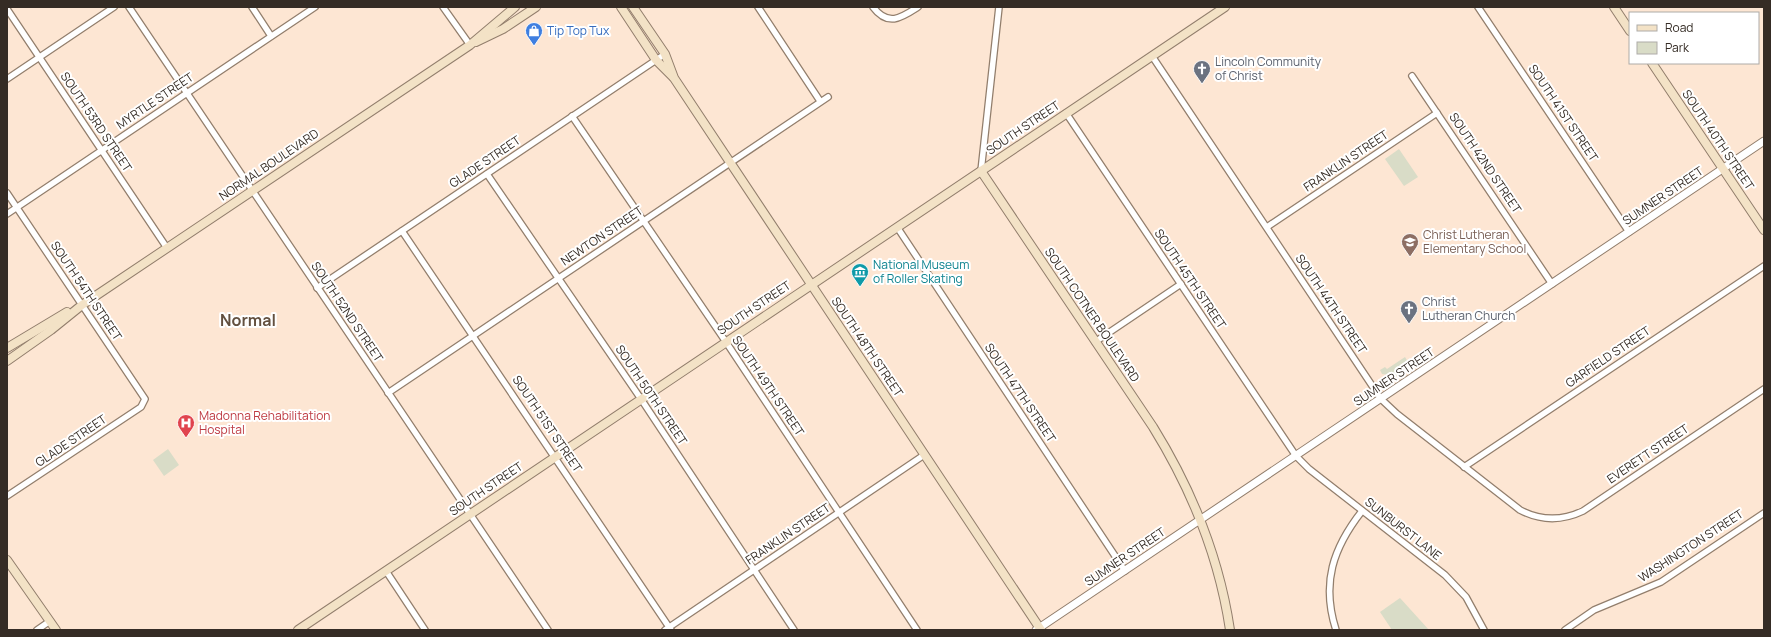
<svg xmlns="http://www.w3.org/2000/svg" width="1771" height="637" font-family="Manrope,sans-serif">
  <rect width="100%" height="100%" fill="#fde6d3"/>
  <!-- green -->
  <g fill="#d9dcc7">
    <polygon points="1399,149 1418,177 1404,186 1385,159"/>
    <polygon points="1405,357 1411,367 1397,376 1382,374 1380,370 1385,367 1387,369"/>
    <polygon points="168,449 179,465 164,476 153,460"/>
    <polygon points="1400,598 1429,630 1392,630 1380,612"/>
  </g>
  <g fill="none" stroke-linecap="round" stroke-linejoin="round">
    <defs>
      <g id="minor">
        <polyline points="129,7 548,630"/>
        <polyline points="252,7 271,36"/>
        <polyline points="443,7 470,45"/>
        <polyline points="758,7 820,101"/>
        <path d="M873,7C888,27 901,18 918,7"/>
        <polyline points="1478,7 1629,232"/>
        <polyline points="7,9 167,248"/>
        <path d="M1152,56L1381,399L1397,414L1520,510C1541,521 1562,521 1583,511L1764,389"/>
        <polyline points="1412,76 1552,284"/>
        <polyline points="7,79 114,7"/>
        <polyline points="1066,113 1296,456 1309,469 1445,575 1466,597 1484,630"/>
        <polyline points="572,116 726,342 917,630"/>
        <polyline points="981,171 999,7"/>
        <polyline points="487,174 641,399 794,630"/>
        <polyline points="7,193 145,399 141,407 7,496"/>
        <polyline points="7,214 315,7"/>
        <polyline points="897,227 1125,571"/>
        <polyline points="1267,227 1437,113"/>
        <polyline points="402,231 671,630"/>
        <polyline points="317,288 665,54"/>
        <polyline points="1095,342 1181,284"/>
        <polyline points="388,393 828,97"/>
        <polyline points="1464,467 1764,266"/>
        <polyline points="386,571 425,630"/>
        <polyline points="37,630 50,621"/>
        <polyline points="665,630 924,455"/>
        <path d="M1336,630C1321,583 1333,548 1362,511"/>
        <polyline points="1565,630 1594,610 1661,582 1764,513"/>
      </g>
      <polyline id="tertiary" points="1036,630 1764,141"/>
      <g id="secondary">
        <polyline points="621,7 656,60 673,77"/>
        <polyline points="633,7 665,54 674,78 1041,630"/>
        <polyline points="1614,7 1630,31"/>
        <polyline points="476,42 503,29 536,7"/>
        <polyline points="1652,63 1764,230"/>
        <path d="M981,171L1153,427C1192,490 1219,556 1230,630"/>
        <polyline points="7,348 67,312"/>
        <polyline points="7,361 51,330 82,305 470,45 515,7"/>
        <polyline points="7,560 56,630"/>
        <polyline points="298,630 1225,7"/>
      </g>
    </defs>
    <!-- minor casing -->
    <use href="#minor" stroke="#927e6c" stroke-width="8"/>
    <!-- tertiary casing -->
    <use href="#tertiary" stroke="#927e6c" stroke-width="9"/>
    <!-- secondary casing -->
    <use href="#secondary" stroke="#927e6c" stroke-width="10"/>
    <!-- minor -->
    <use href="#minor" stroke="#fff" stroke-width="5.5"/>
    <!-- tertiary -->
    <use href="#tertiary" stroke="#fff" stroke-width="7"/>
    <!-- secondary -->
    <use href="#secondary" stroke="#f3e2c6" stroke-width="8"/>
  </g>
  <!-- icons -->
  <defs>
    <symbol id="shop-pin" viewBox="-11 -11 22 30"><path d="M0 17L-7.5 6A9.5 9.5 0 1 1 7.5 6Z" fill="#3f7fe0" stroke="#fff"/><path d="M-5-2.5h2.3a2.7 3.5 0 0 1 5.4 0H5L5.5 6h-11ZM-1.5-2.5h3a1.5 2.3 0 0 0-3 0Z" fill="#fff"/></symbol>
    <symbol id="church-pin" viewBox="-11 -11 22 30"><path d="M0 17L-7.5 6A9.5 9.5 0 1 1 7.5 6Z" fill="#6b7280" stroke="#fff"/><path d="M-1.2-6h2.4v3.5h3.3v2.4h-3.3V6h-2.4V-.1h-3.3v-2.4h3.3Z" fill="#fff"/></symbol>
    <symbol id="school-pin" viewBox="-11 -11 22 30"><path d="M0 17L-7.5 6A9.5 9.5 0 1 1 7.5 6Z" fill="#8d6e63" stroke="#fff"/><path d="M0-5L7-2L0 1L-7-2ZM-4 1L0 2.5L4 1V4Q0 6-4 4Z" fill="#fff"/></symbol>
    <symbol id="museum-pin" viewBox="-11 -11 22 30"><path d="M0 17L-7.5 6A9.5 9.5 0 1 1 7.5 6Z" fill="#0f9aa8" stroke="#fff"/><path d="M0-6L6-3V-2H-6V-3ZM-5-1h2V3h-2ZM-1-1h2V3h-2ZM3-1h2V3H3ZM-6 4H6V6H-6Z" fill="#fff"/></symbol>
    <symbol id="hospital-pin" viewBox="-11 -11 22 30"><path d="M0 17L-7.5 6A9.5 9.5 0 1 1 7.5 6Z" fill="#e0444e" stroke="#fff"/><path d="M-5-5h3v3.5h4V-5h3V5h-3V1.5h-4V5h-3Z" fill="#fff"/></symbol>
  </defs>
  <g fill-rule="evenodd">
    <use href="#shop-pin" x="524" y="21" width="20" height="27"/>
    <use href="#church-pin" x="1192" y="59" width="20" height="27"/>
    <use href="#school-pin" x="1400" y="232" width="20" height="27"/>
    <use href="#museum-pin" x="850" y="262" width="20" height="27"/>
    <use href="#church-pin" x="1399" y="299" width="20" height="27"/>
    <use href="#hospital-pin" x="176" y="413" width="20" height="27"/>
  </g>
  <g text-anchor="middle" stroke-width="4" stroke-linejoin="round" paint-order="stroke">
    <!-- shop labels -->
    <g font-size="12" fill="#366cbe" stroke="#fff" text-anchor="start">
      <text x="547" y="35">Tip Top Tux</text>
    </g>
    <!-- worship labels -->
    <g font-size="12" fill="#5b616d" stroke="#fff" text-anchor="start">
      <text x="1215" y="66">Lincoln Community<tspan x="1215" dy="14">of Christ</tspan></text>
      <text x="1422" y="306">Christ<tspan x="1422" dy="14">Lutheran Church</tspan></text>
    </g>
    <!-- street labels -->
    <g font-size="12" fill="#352c25" stroke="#fff">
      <text transform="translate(155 101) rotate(-34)" y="4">MYRTLE STREET</text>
      <text transform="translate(1563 113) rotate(56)" y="4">SOUTH 41ST STREET</text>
      <text transform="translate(96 122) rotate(56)" y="4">SOUTH 53RD STREET</text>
      <text transform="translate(1023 128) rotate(-34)" y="4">SOUTH STREET</text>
      <text transform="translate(1718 140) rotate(56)" y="4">SOUTH 40TH STREET</text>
      <text transform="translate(1346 161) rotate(-34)" y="4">FRANKLIN STREET</text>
      <text transform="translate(485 162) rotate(-34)" y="4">GLADE STREET</text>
      <text transform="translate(1485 163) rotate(56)" y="4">SOUTH 42ND STREET</text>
      <text transform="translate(269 165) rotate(-34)" y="4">NORMAL BOULEVARD</text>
      <text transform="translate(1663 196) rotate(-34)" y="4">SUMNER STREET</text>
      <text transform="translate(602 236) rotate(-34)" y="4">NEWTON STREET</text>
      <text transform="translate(1190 279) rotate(56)" y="4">SOUTH 45TH STREET</text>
      <text transform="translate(86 291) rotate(56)" y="4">SOUTH 54TH STREET</text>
      <text transform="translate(1331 304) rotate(56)" y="4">SOUTH 44TH STREET</text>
      <text transform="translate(754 308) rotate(-34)" y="4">SOUTH STREET</text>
      <text transform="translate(347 312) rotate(56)" y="4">SOUTH 52ND STREET</text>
      <text transform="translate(1092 315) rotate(56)" y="4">SOUTH COTNER BOULEVARD</text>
      <text transform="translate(867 347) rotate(56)" y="4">SOUTH 48TH STREET</text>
      <text transform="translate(1608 357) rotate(-34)" y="4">GARFIELD STREET</text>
      <text transform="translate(1394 377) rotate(-34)" y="4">SUMNER STREET</text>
      <text transform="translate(768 386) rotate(56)" y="4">SOUTH 49TH STREET</text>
      <text transform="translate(1020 393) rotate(56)" y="4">SOUTH 47TH STREET</text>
      <text transform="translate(651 395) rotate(56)" y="4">SOUTH 50TH STREET</text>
      <text transform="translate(547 424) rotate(56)" y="4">SOUTH 51ST STREET</text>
      <text transform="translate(71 441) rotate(-34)" y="4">GLADE STREET</text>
      <text transform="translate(1648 454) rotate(-34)" y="4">EVERETT STREET</text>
      <text transform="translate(486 489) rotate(-34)" y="4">SOUTH STREET</text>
      <text transform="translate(1403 529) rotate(38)" y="4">SUNBURST LANE</text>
      <text transform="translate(788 534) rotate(-34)" y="4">FRANKLIN STREET</text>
      <text transform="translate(1691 546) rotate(-33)" y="4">WASHINGTON STREET</text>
      <text transform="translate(1125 557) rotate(-34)" y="4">SUMNER STREET</text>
    </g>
    <!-- education labels -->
    <g font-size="12" fill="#785e54" stroke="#fff" text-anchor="start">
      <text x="1423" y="239">Christ Lutheran<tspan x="1423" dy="14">Elementary School</tspan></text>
    </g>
    <!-- culture labels -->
    <g font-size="12" fill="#0d838f" stroke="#fff" text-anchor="start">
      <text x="873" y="269">National Museum<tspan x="873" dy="14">of Roller Skating</tspan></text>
    </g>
    <!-- health labels -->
    <g font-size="12" fill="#be3a42" stroke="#fff" text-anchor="start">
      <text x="199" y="420">Madonna Rehabilitation<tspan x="199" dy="14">Hospital</tspan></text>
    </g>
    <!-- district labels -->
    <g font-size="16" font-weight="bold" fill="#63503f" stroke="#fff">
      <text x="248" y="326">Normal</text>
    </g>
  </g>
  <!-- border -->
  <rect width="1771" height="637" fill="none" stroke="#352c25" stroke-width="16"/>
  <!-- legend -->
  <rect x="1629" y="12" width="130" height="52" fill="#ffffff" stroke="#aeaba8"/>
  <rect x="1637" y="25" width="20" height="6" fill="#f3e2c6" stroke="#aeaba8"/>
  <text x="1665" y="32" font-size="12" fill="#352c25">Road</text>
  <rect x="1637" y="42" width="20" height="12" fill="#d9dcc7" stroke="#aeaba8"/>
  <text x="1665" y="52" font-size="12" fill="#352c25">Park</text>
</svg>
